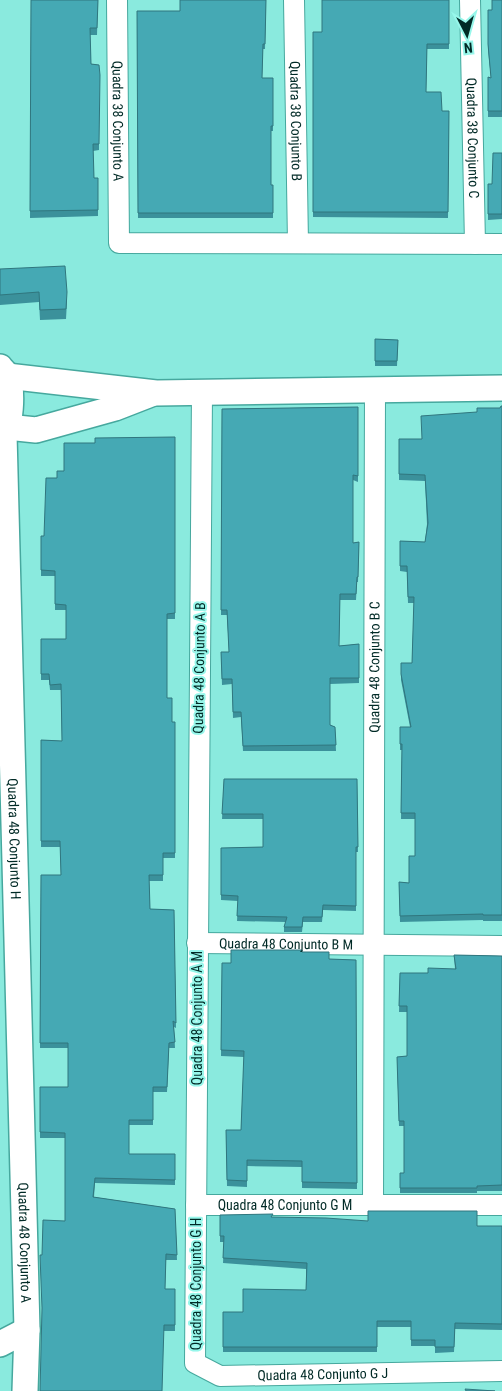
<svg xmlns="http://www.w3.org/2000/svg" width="502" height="1391" font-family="'Roboto Condensed',sans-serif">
  <rect width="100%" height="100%" fill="#8aeade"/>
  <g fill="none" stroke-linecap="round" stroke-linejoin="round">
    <defs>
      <g id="minor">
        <path id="s1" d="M117,0L119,243L502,244"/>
        <path id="s2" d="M294,0L298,243"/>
        <path id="s3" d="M470,0L475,244"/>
        <path id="s4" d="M202,392L195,1363L220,1376L502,1371"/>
        <path id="s5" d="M197,943L502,946"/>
        <path id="s6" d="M196,1205H502"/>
        <path id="s7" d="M373,1206L375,388"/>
      </g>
      <g id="tertiary">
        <path d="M0,367C2,370 6,373 7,376C13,390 12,428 0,438"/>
        <polyline points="7,376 156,393 502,388"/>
        <polyline points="7,427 36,430 115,408 151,394"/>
        <path id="s8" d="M4,434L27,1330L25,1391"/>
        <polyline points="0,1344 27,1330"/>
      </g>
    </defs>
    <!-- minor casing -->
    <use href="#minor" stroke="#46a89e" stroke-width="22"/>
    <!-- tertiary casing -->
    <use href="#tertiary" stroke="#46a89e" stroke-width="28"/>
    <!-- minor -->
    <use href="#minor" stroke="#fff" stroke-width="20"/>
    <!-- tertiary -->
    <use href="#tertiary" stroke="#fff" stroke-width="25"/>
  </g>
  <!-- wall -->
  <g fill="#3b919b">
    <polygon points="31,0 98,0 97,35 90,35 91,64 99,65 99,150 93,151 94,178 98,178 98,216 30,218"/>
    <polygon points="266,0 265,49 263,49 262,78 273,78 273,131 271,131 271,185 273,185 273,218 138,218 137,11 180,11"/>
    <polygon points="449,0 449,49 427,49 426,92 442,111 449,111 448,218 313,217 313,32 322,32"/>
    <polygon points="502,0 502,117 488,117 488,77 491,78 488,50 488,10 492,10"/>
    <polygon points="502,153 502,219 488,220 488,184 492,184"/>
    <polygon points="0,269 67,301 66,319 40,320 39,302 0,305"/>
    <polygon points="375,339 398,340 397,366 375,366"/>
    <polygon points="502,406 502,921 483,921 483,920 400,922 399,882 409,883 415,856 415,819 401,819 402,750 400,750 400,727 410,727 401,680 401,663 412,663 414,603 408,603 407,572 400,571 400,541 425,542 427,524 425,481 399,480 399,439 422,439 477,412 500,408"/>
    <polygon points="358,407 358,482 353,480 353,543 359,542 358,582 357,582 356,600 340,600 339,646 359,644 359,683 330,684 330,725 335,727 336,751 243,751 241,717 233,718 232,684 222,685 221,652 229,652 227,615 221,615 222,409"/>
    <polygon points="175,437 175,619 167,619 167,698 172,722 175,722 175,858 163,858 163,881 149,881 150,909 174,910 176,1028 174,1027 175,1048 169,1048 167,1092 153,1092 153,1125 129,1125 129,1154 175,1154 175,1185 95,1183 94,1197 175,1209 177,1260 166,1260 165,1289 175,1289 175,1331 164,1331 42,1312 42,1255 65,1221 65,1138 40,1138 40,1087 68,1087 68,1048 40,1048 41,875 61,875 60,847 41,847 41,740 62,741 61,690 50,690 49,680 41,680 41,639 66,639 66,610 55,610 55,576 41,576 41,536 44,536 57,478 95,443"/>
    <polygon points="224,779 357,779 358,852 356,852 356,911 323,910 322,922 303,922 302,932 284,932 284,927 286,922 237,921 238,901 221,900 221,848 263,847 263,819 222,819"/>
    <polygon points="302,952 329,959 356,960 357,1189 302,1188 302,1167 247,1166 247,1187 227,1186 226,1130 241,1130 244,1057 221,1056 222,963 231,963"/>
    <polygon points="454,955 502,956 502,1191 477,1191 477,1193 400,1193 400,1173 404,1173 404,1126 399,1126 397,1057 407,1056 407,1012 399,1012 400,973 428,973 455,969"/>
    <polygon points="220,1215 477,1226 502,1226 502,1330 455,1329 454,1352 435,1353 435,1346 411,1346 411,1327 377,1327 377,1352 223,1352 223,1312 243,1312 306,1290 306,1269 223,1263 224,1242 220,1242"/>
  </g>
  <!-- building -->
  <g fill="#45a9b4" stroke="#30767e">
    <polygon points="31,0 98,0 97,28 90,28 91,64 99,65 100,75 99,144 93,144 94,178 98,178 98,210 30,211"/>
    <polygon points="180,0 266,0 265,44 263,44 262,78 273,78 273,126 271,126 271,185 273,185 273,213 138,213 137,11 180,11"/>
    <polygon points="322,0 449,0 449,44 427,44 426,92 441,92 442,111 449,111 448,212 313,212 313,32 322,32"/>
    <polygon points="492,0 502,0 502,111 488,111 488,77 491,78 488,44 488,10 492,10"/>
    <polygon points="493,153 502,153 502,214 488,214 488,184 492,184"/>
    <polygon points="65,266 67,292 66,309 40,310 39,292 0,295 0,269"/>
    <polygon points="375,339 398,340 397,361 375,361"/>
    <polygon points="501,406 502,406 502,915 483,915 483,914 400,916 399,882 409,883 409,856 415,856 415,813 401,813 402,744 400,744 400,727 411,727 401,674 401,663 412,663 414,597 408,597 407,566 400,566 400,541 425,542 428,523 425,475 399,474 399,439 422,439 421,416 477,412 477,408 500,408"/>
    <polygon points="358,407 358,476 353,475 353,543 359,542 358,577 357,577 356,594 340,594 339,646 359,644 359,678 330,678 330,725 335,727 336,745 243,746 241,712 233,712 232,679 222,679 221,652 229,652 227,610 221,610 222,409"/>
    <polygon points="175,437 175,613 167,614 167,698 172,698 172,722 175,722 175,853 163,853 163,875 149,875 150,909 174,910 176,1023 173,1021 175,1042 169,1043 167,1087 153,1087 153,1120 129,1120 129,1154 175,1154 175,1180 95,1178 93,1197 175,1209 177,1255 166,1254 165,1289 175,1289 175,1325 164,1325 162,1391 40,1391 42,1308 40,1255 42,1255 43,1220 65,1221 65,1133 40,1132 40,1087 68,1087 68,1043 40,1043 41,875 61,875 60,841 41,841 41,740 62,741 61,684 50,685 49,674 41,674 41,639 66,639 66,605 55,604 55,571 41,570 41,536 44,536 46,478 57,478 57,471 64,471 64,443 95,443 95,438"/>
    <polygon points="224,779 357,779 358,847 356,847 356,906 323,905 322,917 303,917 302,927 284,927 287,917 237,916 238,896 221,895 221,848 263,847 263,814 222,814"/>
    <polygon points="231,950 302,950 302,952 329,952 329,959 356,960 357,1183 302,1182 302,1161 247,1160 247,1181 227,1180 226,1130 241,1130 244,1051 221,1050 222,963 231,963"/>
    <polygon points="454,955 502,956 502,1185 477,1186 477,1188 400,1188 400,1173 404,1173 404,1121 399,1121 397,1057 407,1056 407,1006 399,1006 400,973 428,973 428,968 456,969"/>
    <polygon points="368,1211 477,1211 477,1226 502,1226 502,1324 455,1323 454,1347 435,1347 435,1340 411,1340 411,1321 377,1321 377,1347 223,1347 223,1312 243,1312 243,1289 306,1290 307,1263 223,1258 224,1236 220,1236 220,1215 273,1214 271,1217 326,1218 368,1221"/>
    <polygon points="465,1389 495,1391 466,1391"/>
  </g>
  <g text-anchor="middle" stroke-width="4" stroke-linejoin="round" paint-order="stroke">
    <!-- street labels -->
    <g font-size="14" fill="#002a26" stroke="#97f7eb">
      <text dy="5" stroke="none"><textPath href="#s1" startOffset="121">Quadra 38 Conjunto A</textPath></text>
      <text dy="5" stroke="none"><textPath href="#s2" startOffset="121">Quadra 38 Conjunto B</textPath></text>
      <text dy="5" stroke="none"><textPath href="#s3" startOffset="138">Quadra 38 Conjunto C</textPath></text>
      <text dy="5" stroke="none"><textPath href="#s7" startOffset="539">Quadra 48 Conjunto B C</textPath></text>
      <text transform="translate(199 668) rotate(-89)" y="5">Quadra 48 Conjunto A B</text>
      <text dy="5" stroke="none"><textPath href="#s8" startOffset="405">Quadra 48 Conjunto H</textPath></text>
      <text dy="5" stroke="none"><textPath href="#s5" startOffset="89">Quadra 48 Conjunto B M</textPath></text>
      <text transform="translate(197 1018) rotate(-90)" y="5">Quadra 48 Conjunto A M</text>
      <text dy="5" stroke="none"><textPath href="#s6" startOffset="89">Quadra 48 Conjunto G M</textPath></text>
      <text dy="5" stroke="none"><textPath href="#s8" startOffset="809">Quadra 48 Conjunto A</textPath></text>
      <text transform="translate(196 1284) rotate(-90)" y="5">Quadra 48 Conjunto G H</text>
      <text dy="5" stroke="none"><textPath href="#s4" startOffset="1102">Quadra 48 Conjunto G J</textPath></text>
    </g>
  </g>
  <!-- north arrow -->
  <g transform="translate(467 35) rotate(174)" stroke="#97f7eb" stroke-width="4" paint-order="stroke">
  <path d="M0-4L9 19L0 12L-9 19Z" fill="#002a26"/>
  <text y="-8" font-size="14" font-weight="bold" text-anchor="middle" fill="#002a26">N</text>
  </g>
</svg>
